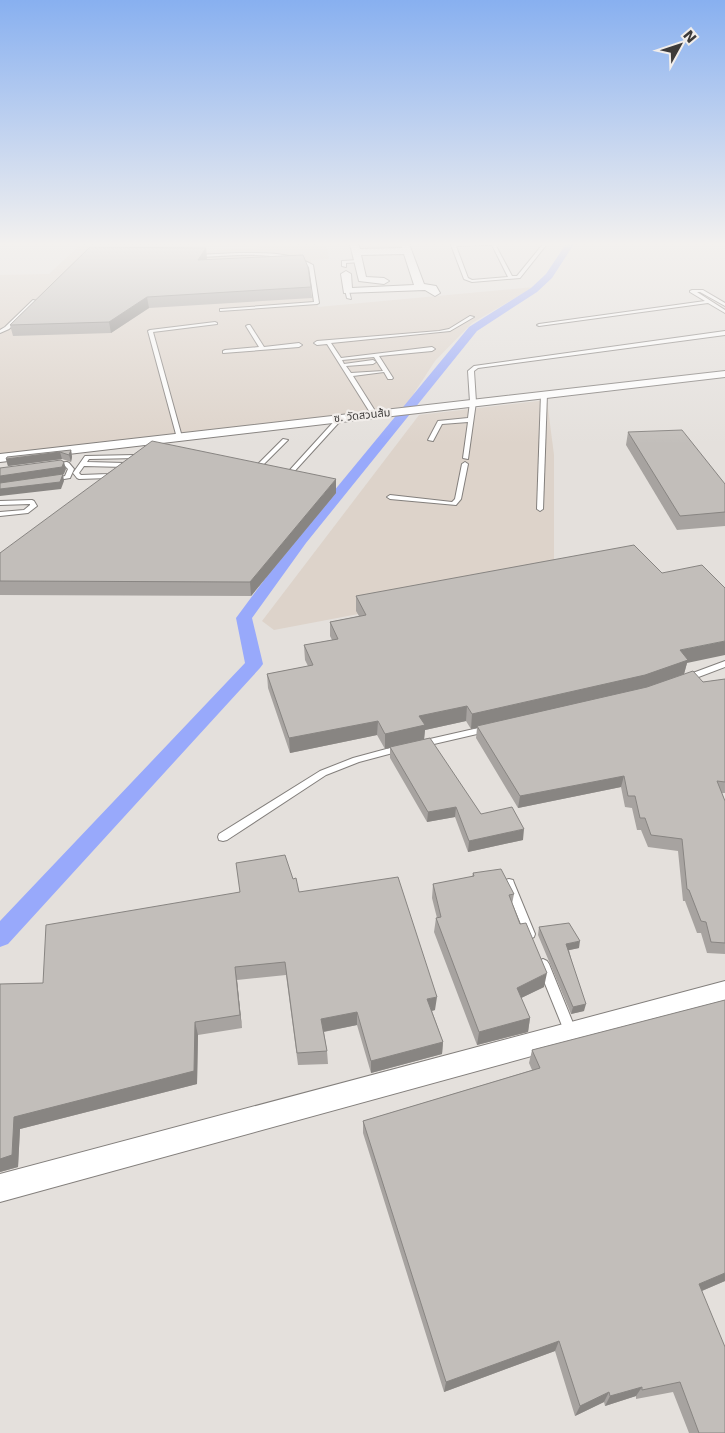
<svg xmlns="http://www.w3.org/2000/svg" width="725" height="1433" font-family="'DejaVu Sans','Noto Sans Thai',sans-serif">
  <rect width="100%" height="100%" fill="#e4e0dc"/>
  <!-- built -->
  <g fill="#ddd3ca">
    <polygon points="105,244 194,244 190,252 307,244 327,246 329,259 311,260 318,307 534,287 472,323 435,361 405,407 0,456 0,275 49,274 80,245"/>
    <polygon points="547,400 554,455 554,577 274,630 262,621 419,415"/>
  </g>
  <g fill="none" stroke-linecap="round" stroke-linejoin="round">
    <!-- canal -->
    <polygon fill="#98a9fb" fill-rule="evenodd" points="566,244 574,244 552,278 537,292 477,331 306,543 252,618 263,664 260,668 8,944 0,947 0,921 245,663 236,618 296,537 469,327 531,288 546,274"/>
    <defs>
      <g id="lane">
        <path d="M453,244H495L512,276H517L543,244H547L520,278L472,282L464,279L451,245ZM492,245L508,277L472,280L468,278L456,246Z"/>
        <path d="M239,253C265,253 290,252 313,265L319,303L317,304L220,311V309H222L314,302L309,267C275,248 232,257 195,257L193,256L195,255Z"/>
        <polygon points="358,260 360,262 346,263 346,267 342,266 342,261"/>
        <polygon points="345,290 349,291 351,299 347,298"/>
        <polygon points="692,290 703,290 725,303 725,306 700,292 697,292 725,310 725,313 708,303 539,326 537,325 539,324 705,301 690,292 690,291"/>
        <polygon points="33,300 37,301 9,329 0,333 0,330 5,327"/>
        <path d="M470,316L474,317L450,331L331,343L341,358L432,347L435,349L432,351L379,356L393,378L392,379H388L384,372L353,376L377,414L374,416L371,414L327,344L317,345L314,343L317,341L439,331L449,329ZM374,357L383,371L351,373L346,366L373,364L376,362L373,360L344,364L342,360Z"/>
        <polygon points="215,322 217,323 217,324 153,332 182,437 177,438 148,331 150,330"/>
        <polygon points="248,325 250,325 264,347 299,343 302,345 299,347 223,353 223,351 225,350 259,347 246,326"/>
        <polygon points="725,331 725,335 478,368 474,371 476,402 468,459 463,458 468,422 442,424 433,441 428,440 438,421 468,418 470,402 468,371 474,366"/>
        <polygon points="544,392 547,394 543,509 540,511 537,509 541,394"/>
        <polygon points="338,417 343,418 292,474 285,477 281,477 281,475 288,472"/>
        <polygon points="283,439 288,440 257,471 253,471 253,469"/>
        <polygon points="136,455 138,456 138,458 89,459 87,462 125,463 128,465 125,467 84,466 79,473 81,475 108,474 113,471 117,471 117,473 109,478 79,479 77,478 73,473 85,456"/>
        <polygon points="67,462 69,463 74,469 70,478 52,481 52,479 65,476 68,469 65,466 53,465 53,463"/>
        <polygon points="465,462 468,464 461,499 456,505 390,499 387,497 390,495 452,502 455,499 462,464"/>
        <polygon points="32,500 34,501 37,506 28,513 0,516 0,512 24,510 30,505 30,504 0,505 0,501"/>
        <polygon points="725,661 725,667 688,681 682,681 681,679 682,677"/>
        <polygon points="487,726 491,729 490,731 421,747 416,744 421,741"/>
        <polygon points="401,745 404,746 406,748 404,750 359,762 326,775 227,840 223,841 219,840 218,837 219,834 320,771 353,758"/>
        <polygon points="509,879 513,880 514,883 535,934 534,937 530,939 526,937 525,934 504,883 505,880"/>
        <polygon points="543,959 547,961 549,964 577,1033 575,1037 571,1038 567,1037 565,1033 537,964 539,961"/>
      </g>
      <g id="street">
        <polygon points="350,244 358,244 360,249 402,248 401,244 409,244 424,284 436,286 440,293 435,296 425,290 344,293 341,274 346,271 351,274 352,288 414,285 404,254 361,255 366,277 384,278 389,281 384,284 359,281"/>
        <polygon points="725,371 725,377 0,462 0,454"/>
        <polygon points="725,981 725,1003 0,1202 0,1174"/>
      </g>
    </defs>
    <!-- lane casing -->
    <use href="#lane" stroke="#837f7c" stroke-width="2"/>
    <!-- street casing -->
    <use href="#street" stroke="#837f7c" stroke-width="2"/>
    <!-- lane -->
    <use href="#lane" fill="#fff" fill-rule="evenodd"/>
    <!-- street -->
    <use href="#street" fill="#fff" fill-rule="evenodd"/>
  </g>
  <!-- wall -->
  <g fill="#a7a3a0">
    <polygon points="207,258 206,260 311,287 312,298 149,308 111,333 13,336 10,325"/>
    <polygon points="628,432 725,484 725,526 677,530 626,445"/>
    <polygon points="71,450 72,457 71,462 62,459 8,466 6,459"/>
    <polygon points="336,493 251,596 0,595 0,553"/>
    <polygon points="356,596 687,663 684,674 703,682 725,679 725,793 722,793 725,801 725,954 707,953 701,933 697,933 685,901 683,901 678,851 648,847 641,830 637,830 632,808 625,807 621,787 518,808 476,738 477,728 471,729 466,721 425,730 424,739 481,814 523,840 468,852 455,817 427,822 390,758 390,748 385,749 377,735 290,753 268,688 267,674 308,666 305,660 304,645 332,640 330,636 330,622 359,616 356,611"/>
    <polygon points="473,873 514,894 512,904 544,987 521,998 530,1018 528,1032 477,1045 434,932 436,918 437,918 432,898 433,884 472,877"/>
    <polygon points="293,879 299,892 435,1010 432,1011 443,1042 442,1054 371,1073 357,1025 324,1032 327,1051 328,1064 298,1065 286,975 237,980 242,1028 198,1035 197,1084 20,1129 18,1167 0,1172 0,984 43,983 240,892"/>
    <polygon points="539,927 579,948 569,950 584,1011 571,1014 538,935"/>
    <polygon points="725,1000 725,1281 702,1291 725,1433 689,1433 673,1392 636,1399 636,1396 605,1406 604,1402 575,1416 555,1351 444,1392 363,1133 363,1121 532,1070 529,1063 532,1050"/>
  </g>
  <!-- shaded-wall -->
  <g fill="#888582">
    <polygon points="206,248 207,258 199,271 198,260"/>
    <polygon points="147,297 149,308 111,333 109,322"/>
    <polygon points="71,450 72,457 71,462 69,455"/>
    <polygon points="60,452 62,459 8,466 6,459"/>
    <polygon points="64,462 66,469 64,474 63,474 64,481 61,489 0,496 0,476"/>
    <polygon points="336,479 336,493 251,596 250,582"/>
    <polygon points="725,641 725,655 687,663 684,674 641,690 477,726 477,728 471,729 472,714 680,650"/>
    <polygon points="467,706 466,721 425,730 424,740 385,749 385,734 419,716"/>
    <polygon points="378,721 377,735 290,753 289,738"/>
    <polygon points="624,776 621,787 518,808 520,796"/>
    <polygon points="456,807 455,817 427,822 428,812"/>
    <polygon points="524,829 523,840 468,852 469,841"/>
    <polygon points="580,941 579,948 565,951 566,944"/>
    <polygon points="235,967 237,980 242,1028 240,1015"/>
    <polygon points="547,973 544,987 515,1001 517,988"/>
    <polygon points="437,997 435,1010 426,1012 427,999"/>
    <polygon points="586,1004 584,1011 571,1014 573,1007"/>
    <polygon points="357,1012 357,1025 322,1032 321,1019"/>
    <polygon points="530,1018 528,1032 477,1045 479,1032"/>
    <polygon points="195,1022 198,1035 197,1084 20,1129 18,1167 0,1172 0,1159 14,1117"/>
    <polygon points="443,1042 442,1054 371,1073 371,1061"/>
    <polygon points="725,1273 725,1281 692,1295 699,1284"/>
    <polygon points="559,1341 555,1351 444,1392 446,1382"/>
    <polygon points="642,1387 636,1396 605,1406 610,1396"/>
    <polygon points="609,1392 604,1402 575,1416 580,1406"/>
  </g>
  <!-- building -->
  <g fill="#c2beba" stroke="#888582">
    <polygon points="90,247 206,248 198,260 303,255 308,267 311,287 147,297 109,322 10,325"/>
    <polygon points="682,430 725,484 725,512 680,516 628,432"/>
    <polygon points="152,441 336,479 250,582 0,581 0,553"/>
    <polygon points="71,450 69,455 60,452 6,459 7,457"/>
    <polygon points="61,460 64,462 62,467 0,476 0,468"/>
    <polygon points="63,474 60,482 0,489 0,483"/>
    <polygon points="634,545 662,573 702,565 725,588 725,641 680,650 688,660 645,675 472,714 467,706 419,716 425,725 385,734 378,721 289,738 267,674 313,665 304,645 338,639 330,622 366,615 356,596"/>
    <polygon points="693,671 703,682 725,679 725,782 717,781 725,801 725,943 711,942 706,922 701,921 689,890 687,889 682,839 651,835 645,818 640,818 635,796 628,796 624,776 520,796 477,726 647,687"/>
    <polygon points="430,738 481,814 512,807 524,829 469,841 456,807 428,812 390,747"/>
    <polygon points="285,855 293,879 296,878 299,892 398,877 437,997 427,999 443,1042 371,1061 357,1012 321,1019 327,1051 297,1053 285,962 235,967 240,1015 195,1022 194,1071 14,1117 12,1155 0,1159 0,984 43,983 46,925 240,892 236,863"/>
    <polygon points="501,869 514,894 509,895 520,924 526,923 547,973 517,988 530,1018 479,1032 436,918 441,917 433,884 474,876 473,873"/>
    <polygon points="569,923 580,941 566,944 586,1004 573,1007 539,927"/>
    <polygon points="725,1000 725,1273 699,1284 725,1347 725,1433 699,1433 680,1382 642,1390 642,1387 610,1396 609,1392 580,1406 559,1341 446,1382 363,1121 540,1068 532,1050"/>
  </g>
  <!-- sky -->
  <linearGradient id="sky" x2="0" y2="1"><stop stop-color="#88b0f0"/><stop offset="0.55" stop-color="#f3f1ef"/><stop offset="1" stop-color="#f3f1ef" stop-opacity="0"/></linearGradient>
  <rect width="725" height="444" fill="url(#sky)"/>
  <g text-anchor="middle" stroke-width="4.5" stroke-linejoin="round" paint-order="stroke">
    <!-- far-street labels -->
    <g font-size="11" fill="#3c3a39" stroke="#f1edea">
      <text transform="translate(362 415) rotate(-6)" y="4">ซ. วัดสวนส้ม</text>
    </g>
  </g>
  <!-- north arrow -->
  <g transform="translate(680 45) rotate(50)" stroke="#f1edea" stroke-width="4" paint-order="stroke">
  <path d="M0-4L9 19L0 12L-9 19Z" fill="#3c3a39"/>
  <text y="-8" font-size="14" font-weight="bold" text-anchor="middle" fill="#3c3a39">N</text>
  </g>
</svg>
